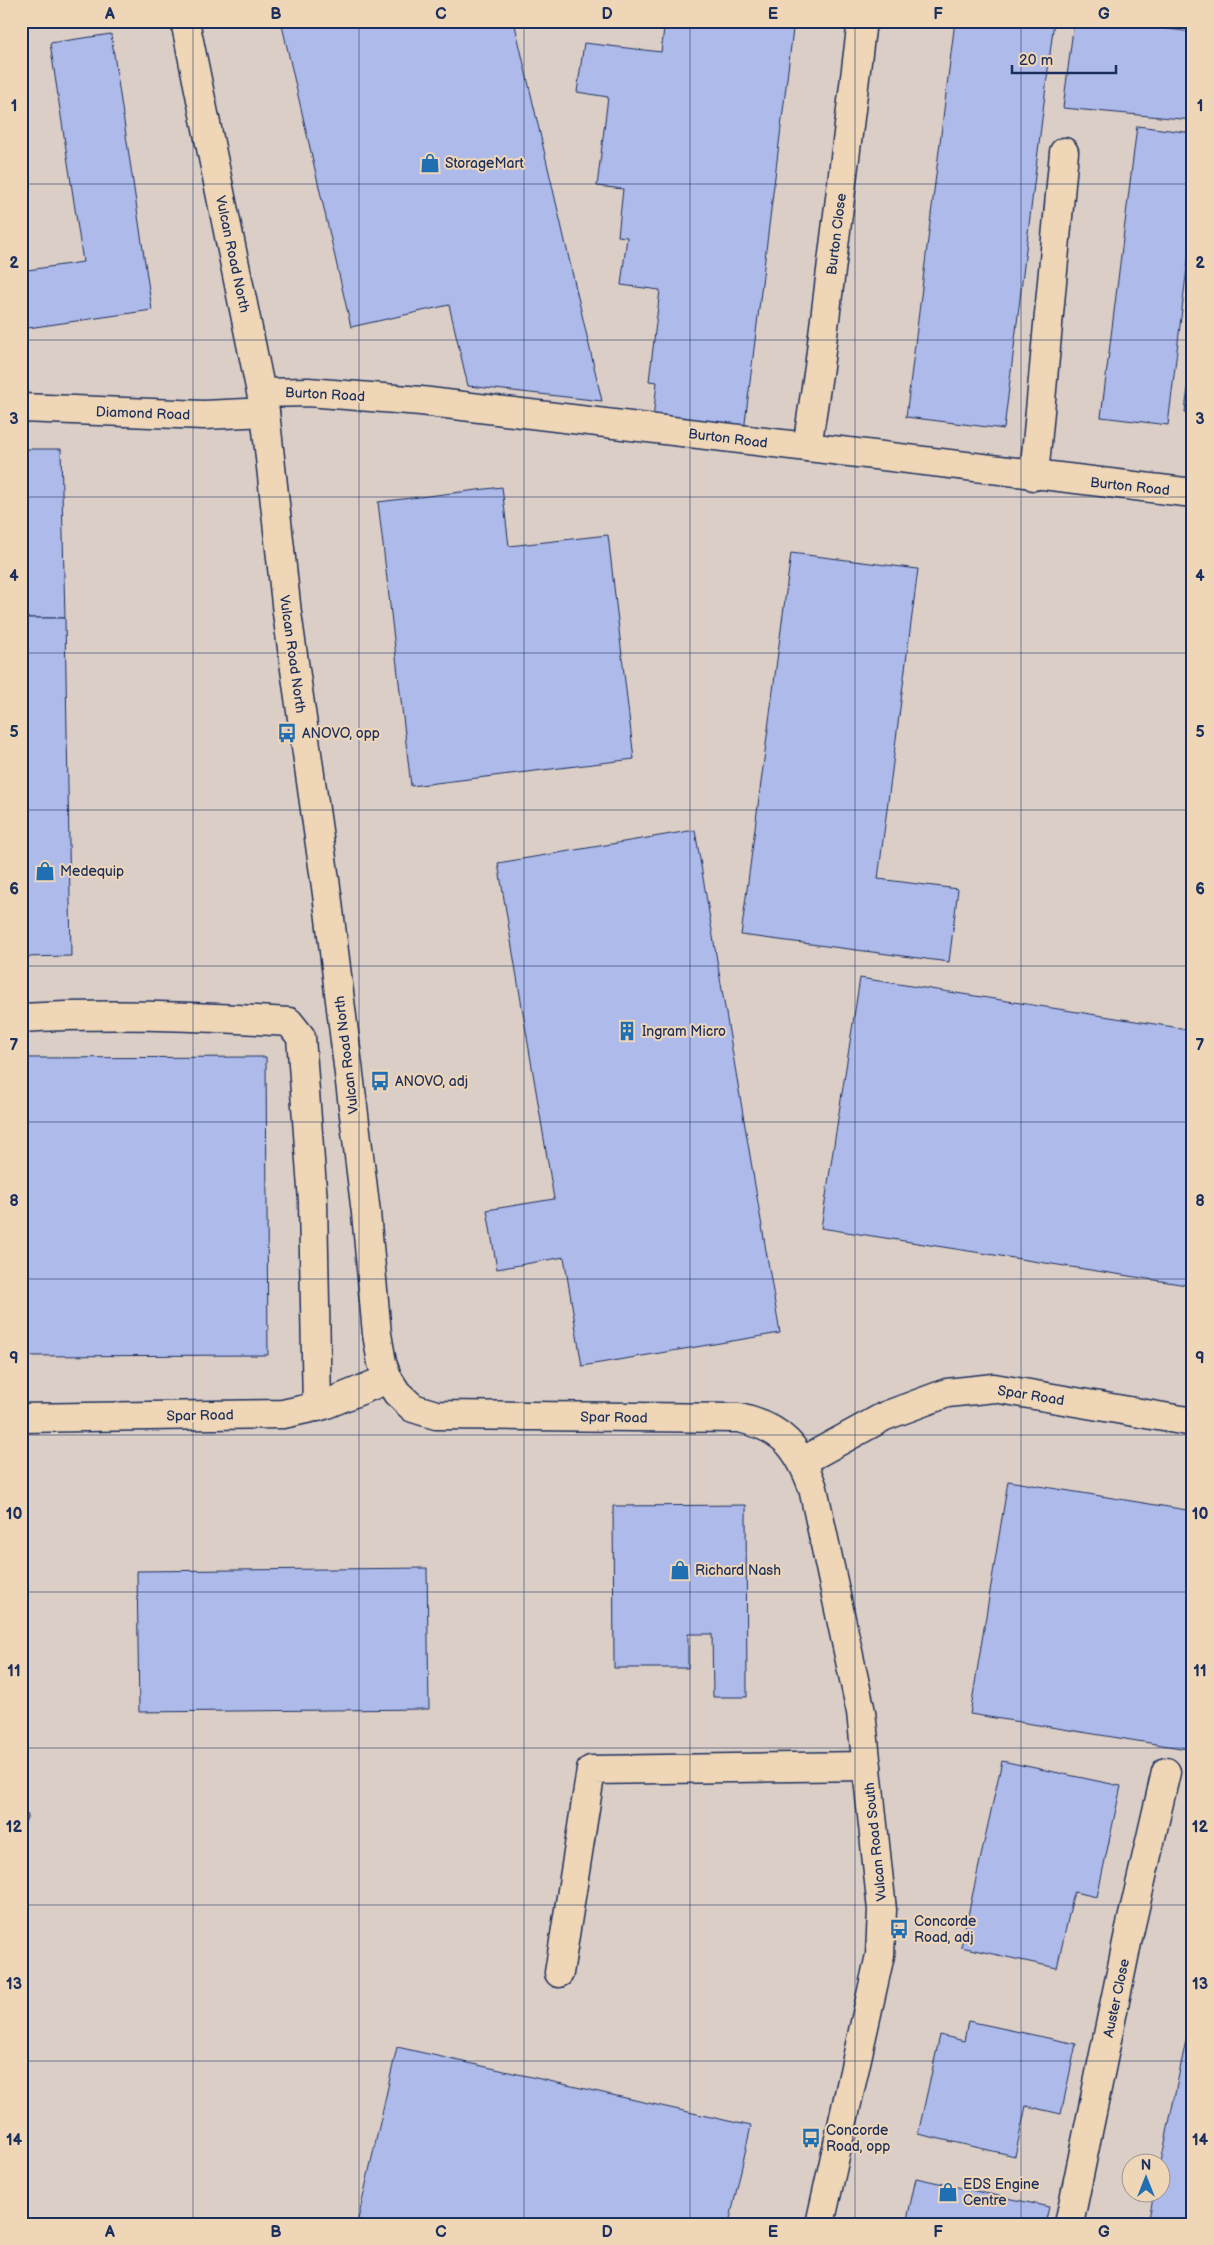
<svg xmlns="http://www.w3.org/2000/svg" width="1214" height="2245" font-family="'Balsamiq Sans',sans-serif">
  <rect width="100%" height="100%" fill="#eed6b6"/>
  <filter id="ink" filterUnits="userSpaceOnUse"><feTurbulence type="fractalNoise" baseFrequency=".02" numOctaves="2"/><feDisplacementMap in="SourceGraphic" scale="10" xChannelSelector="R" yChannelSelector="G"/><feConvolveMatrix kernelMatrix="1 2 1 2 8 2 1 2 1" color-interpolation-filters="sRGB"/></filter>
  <g filter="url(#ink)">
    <!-- built -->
    <path fill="#dbcec6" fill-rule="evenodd" d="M21,21H1193V2224H21ZM1132,2162H1162V2192H1132Z"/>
    <!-- building -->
    <g fill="#aebaea" stroke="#1b2f5e">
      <polygon points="281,21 514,21 602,401 468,386 449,305 351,327"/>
      <polygon points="665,21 794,21 744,431 653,420 657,382 649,381 660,290 621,285 627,237 618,236 623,189 597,186 608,97 577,92 584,43 661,52"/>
      <polygon points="955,21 1054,21 1004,429 906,417"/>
      <polygon points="1074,21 1099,21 1193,32 1193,120 1063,108"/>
      <polygon points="111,34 152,310 21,329 21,271 83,262 50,43"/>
      <polygon points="1137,126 1193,133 1193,218 1168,425 1101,417"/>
      <polygon points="1193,345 1193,413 1185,412"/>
      <polygon points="21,449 61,449 65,618 21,618"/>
      <polygon points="502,487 509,546 608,535 634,759 411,786 378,502"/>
      <polygon points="791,553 918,569 878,879 958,889 949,962 741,935"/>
      <polygon points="21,618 65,618 71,956 21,957"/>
      <polygon points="695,830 780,1333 582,1366 564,1257 497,1269 487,1210 554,1199 498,863"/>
      <polygon points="860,978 1193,1030 1193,1286 821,1228"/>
      <polygon points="266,1057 268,1355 21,1356 21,1058"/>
      <polygon points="1008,1481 1193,1511 1193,1750 970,1714"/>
      <polygon points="746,1505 747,1697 713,1697 712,1634 688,1634 688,1668 614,1668 613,1506"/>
      <polygon points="427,1568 429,1709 139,1712 137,1571"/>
      <polygon points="1002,1761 1121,1786 1097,1897 1074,1892 1057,1968 961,1947"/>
      <polygon points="21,1812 28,1815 21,1832"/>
      <polygon points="1193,2006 1193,2224 1148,2224 1154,2192 1162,2192 1161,2162"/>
      <polygon points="968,2021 1076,2044 1061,2114 1026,2106 1015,2156 918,2134 940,2035 964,2041"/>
      <polygon points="397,2047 751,2126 729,2224 357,2224"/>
      <polygon points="916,2178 1049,2207 1045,2224 906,2224"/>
    </g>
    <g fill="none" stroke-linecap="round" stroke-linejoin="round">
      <defs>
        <g id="minor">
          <path d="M185,21L265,412L287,613L327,894L366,1213L377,1334L382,1363L388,1379L397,1393L413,1408L436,1415L739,1418C783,1428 798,1447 813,1488L861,1712L882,1910L880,1955L820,2224"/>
          <polyline points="262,393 308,392 421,401 1193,493"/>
          <polyline points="21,408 204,415 265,412"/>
          <polyline points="807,447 819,367 862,21"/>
          <polyline points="1034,476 1064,152"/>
          <path d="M21,1018C110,1013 200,1016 289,1022L301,1037L313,1202L317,1407"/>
          <polyline points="21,1418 283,1414 324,1405 388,1379"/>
          <polyline points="803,1461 885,1416 947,1393 994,1388 1193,1422"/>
          <polyline points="559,1973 591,1770 867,1766"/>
          <polyline points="1069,2224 1129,1933 1166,1772"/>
        </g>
      </defs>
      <!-- minor casing -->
      <use href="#minor" stroke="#1b2f5e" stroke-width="31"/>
      <!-- minor -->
      <use href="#minor" stroke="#eed6b6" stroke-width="28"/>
    </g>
  </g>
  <!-- grid -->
  <path fill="none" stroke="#1b2f5e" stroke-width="1" stroke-opacity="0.55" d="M193,21V2224M359,21V2224M524,21V2224M690,21V2224M855,21V2224M1021,21V2224M21,184H1193M21,340H1193M21,497H1193M21,653H1193M21,810H1193M21,966H1193M21,1122H1193M21,1279H1193M21,1435H1193M21,1592H1193M21,1748H1193M21,1905H1193M21,2061H1193"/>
  <!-- icons -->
  <defs>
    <symbol id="shop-bare" viewBox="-9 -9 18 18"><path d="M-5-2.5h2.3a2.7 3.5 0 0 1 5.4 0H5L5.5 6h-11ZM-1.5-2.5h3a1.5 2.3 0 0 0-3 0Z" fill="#1f6fb2" stroke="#eed6b6" stroke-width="2.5" paint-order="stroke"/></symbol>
    <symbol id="bus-bare" viewBox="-9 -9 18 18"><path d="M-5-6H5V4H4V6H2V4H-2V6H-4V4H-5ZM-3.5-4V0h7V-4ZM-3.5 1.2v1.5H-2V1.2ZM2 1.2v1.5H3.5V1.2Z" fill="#1f6fb2" stroke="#eed6b6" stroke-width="2.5" paint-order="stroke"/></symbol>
    <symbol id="building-bare" viewBox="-9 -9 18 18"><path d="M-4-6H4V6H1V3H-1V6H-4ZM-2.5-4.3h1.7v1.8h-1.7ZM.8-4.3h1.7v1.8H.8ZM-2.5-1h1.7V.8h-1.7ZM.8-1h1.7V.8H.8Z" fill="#1f6fb2" stroke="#eed6b6" stroke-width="2.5" paint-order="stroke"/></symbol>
  </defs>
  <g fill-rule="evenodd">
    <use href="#shop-bare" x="416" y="149" width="28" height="28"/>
    <use href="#bus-bare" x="273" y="719" width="28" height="28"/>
    <use href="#shop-bare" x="31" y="857" width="28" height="28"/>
    <use href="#building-bare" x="613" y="1017" width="28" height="28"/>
    <use href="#bus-bare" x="366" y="1067" width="28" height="28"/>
    <use href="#shop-bare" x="666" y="1556" width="28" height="28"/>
    <use href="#bus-bare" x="885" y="1915" width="28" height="28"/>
    <use href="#bus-bare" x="797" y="2124" width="28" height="28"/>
    <use href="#shop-bare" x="934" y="2178" width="28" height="28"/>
  </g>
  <g text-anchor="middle" stroke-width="4" stroke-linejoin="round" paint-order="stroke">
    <!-- poi labels -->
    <g font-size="14" fill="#1b2f5e" stroke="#eed6b6" text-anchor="start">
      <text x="445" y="168">StorageMart</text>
      <text x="302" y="738">ANOVO, opp</text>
      <text x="60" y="876">Medequip</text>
      <text x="642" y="1036">Ingram Micro</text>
      <text x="395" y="1086">ANOVO, adj</text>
      <text x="695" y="1575">Richard Nash</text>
      <text x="914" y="1926">Concorde<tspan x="914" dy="16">Road, adj</tspan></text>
      <text x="826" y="2135">Concorde<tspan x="826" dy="16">Road, opp</tspan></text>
      <text x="963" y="2189">EDS Engine<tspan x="963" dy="16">Centre</tspan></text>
    </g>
    <!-- street labels -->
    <g font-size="14" fill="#1b2f5e" stroke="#eed6b6">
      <text transform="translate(836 234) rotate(-83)" y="5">Burton Close</text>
      <text transform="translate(233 254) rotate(78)" y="5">Vulcan Road North</text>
      <text transform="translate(325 394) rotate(3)" y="5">Burton Road</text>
      <text transform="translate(143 413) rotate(2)" y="5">Diamond Road</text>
      <text transform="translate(728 438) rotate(7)" y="5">Burton Road</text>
      <text transform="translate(1130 486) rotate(6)" y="5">Burton Road</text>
      <text transform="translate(293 654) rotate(82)" y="5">Vulcan Road North</text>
      <text transform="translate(346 1055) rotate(-97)" y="5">Vulcan Road North</text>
      <text transform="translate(1031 1395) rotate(9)" y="5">Spar Road</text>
      <text transform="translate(200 1415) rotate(-1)" y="5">Spar Road</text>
      <text transform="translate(614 1417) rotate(1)" y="5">Spar Road</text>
      <text transform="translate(875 1842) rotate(-96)" y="5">Vulcan Road South</text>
      <text transform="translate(1116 1998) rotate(-78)" y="5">Auster Close</text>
    </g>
  </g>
  <!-- margin -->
  <rect width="1214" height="2245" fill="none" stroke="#eed6b6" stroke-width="55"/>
  <!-- north arrow -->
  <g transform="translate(1146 2178)"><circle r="24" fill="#eed6b6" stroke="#9a9393"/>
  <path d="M0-4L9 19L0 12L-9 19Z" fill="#1f6fb2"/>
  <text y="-8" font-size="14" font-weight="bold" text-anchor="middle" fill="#1b2f5e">N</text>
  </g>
  <!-- scale -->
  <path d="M1012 65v8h104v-8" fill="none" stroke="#1b2f5e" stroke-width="2.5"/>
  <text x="1019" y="65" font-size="15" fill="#1b2f5e" stroke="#eed6b6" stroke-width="4" paint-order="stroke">20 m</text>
  <rect x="28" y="28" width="1158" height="2190" fill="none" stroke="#1b2f5e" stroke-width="2"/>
  <g font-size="16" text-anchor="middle" font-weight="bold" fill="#1b2f5e">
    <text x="110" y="19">A</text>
    <text x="276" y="19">B</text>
    <text x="441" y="19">C</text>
    <text x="607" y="19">D</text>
    <text x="773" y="19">E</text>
    <text x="938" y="19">F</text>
    <text x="1104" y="19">G</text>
    <text x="14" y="111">1</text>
    <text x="1200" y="111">1</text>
    <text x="14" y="268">2</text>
    <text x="1200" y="268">2</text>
    <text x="14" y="424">3</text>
    <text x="1200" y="424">3</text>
    <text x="14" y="581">4</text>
    <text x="1200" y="581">4</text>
    <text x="14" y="737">5</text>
    <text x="1200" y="737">5</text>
    <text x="14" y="894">6</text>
    <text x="1200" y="894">6</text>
    <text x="14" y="1050">7</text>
    <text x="1200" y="1050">7</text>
    <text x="14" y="1206">8</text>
    <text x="1200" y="1206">8</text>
    <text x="14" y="1363">9</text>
    <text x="1200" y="1363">9</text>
    <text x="14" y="1519">10</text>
    <text x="1200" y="1519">10</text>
    <text x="14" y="1676">11</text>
    <text x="1200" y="1676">11</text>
    <text x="14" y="1832">12</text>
    <text x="1200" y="1832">12</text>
    <text x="14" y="1989">13</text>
    <text x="1200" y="1989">13</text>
    <text x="14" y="2145">14</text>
    <text x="1200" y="2145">14</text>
    <text x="110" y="2237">A</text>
    <text x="276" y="2237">B</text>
    <text x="441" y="2237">C</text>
    <text x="607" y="2237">D</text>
    <text x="773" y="2237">E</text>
    <text x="938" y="2237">F</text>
    <text x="1104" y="2237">G</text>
  </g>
</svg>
